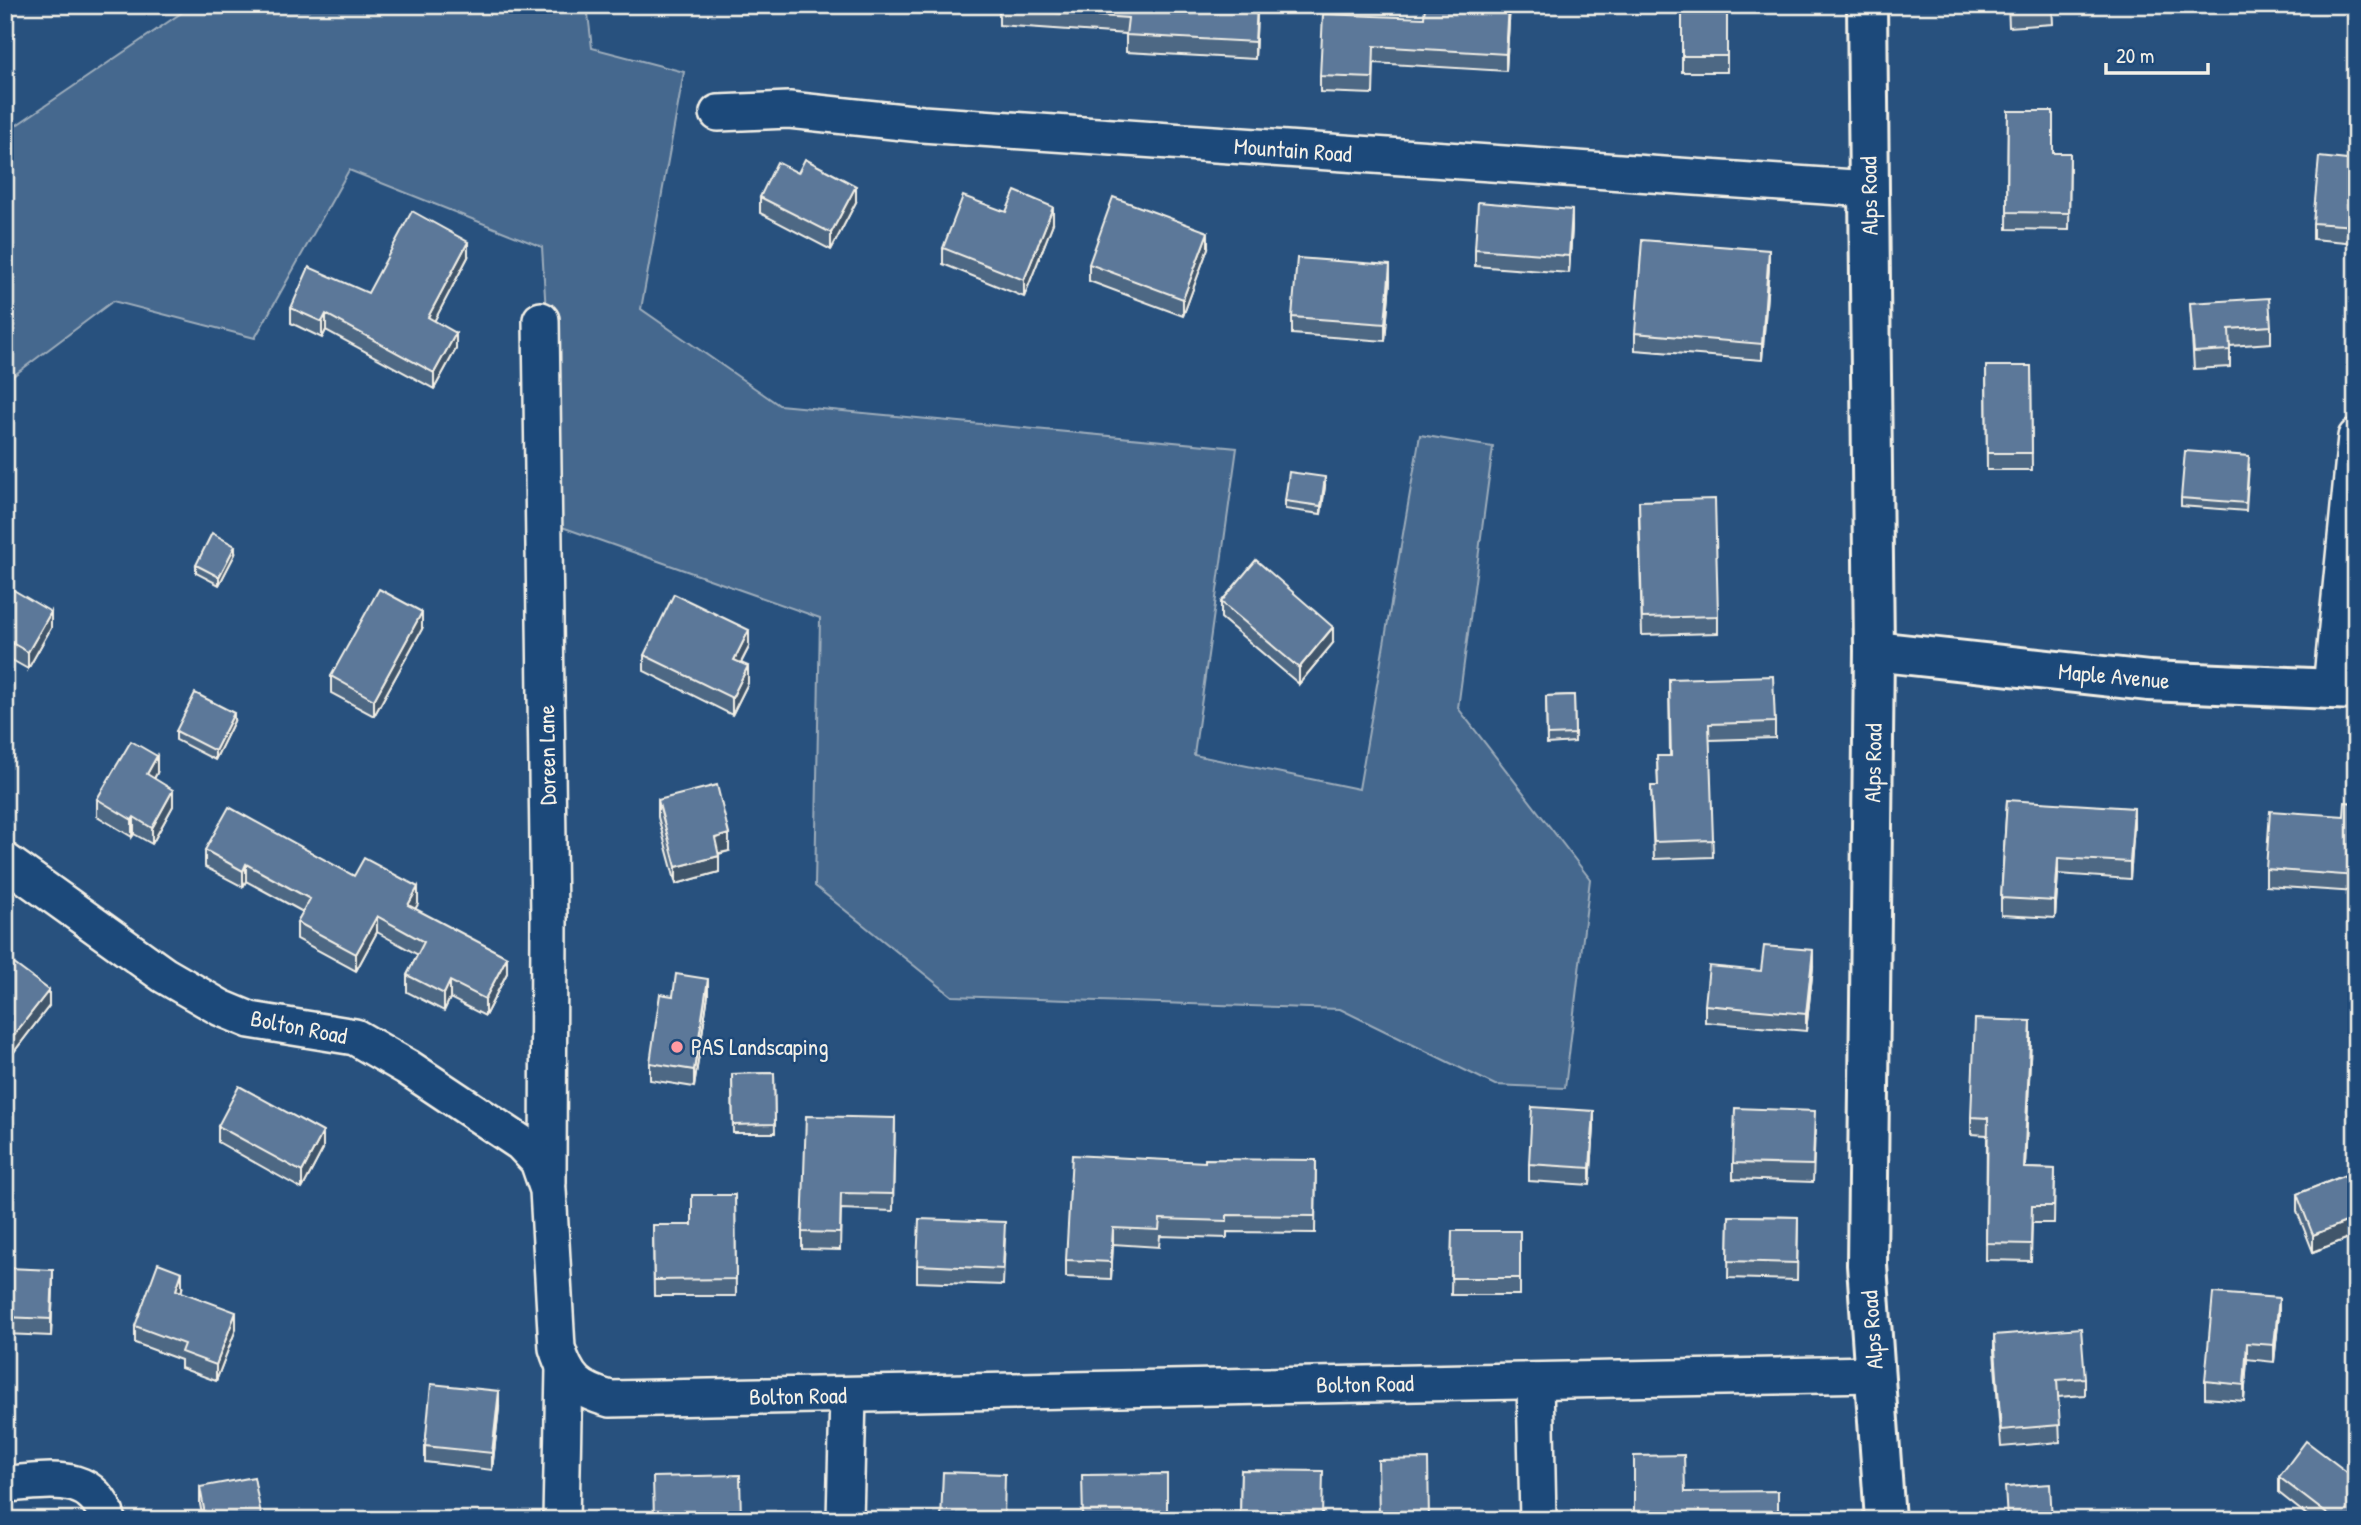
<svg xmlns="http://www.w3.org/2000/svg" width="2361" height="1525" font-family="'Patrick Hand',sans-serif">
  <rect width="100%" height="100%" fill="#28517e"/>
  <filter id="ink" filterUnits="userSpaceOnUse"><feTurbulence type="fractalNoise" baseFrequency=".0143" numOctaves="2"/><feDisplacementMap in="SourceGraphic" scale="14" xChannelSelector="R" yChannelSelector="G"/><feConvolveMatrix kernelMatrix="1 2 1 2 8 2 1 2 1" color-interpolation-filters="sRGB"/></filter>
  <g filter="url(#ink)">
    <!-- green -->
    <polygon fill="#45688e" stroke="#9cacbb" stroke-width="2" points="193,5 587,5 592,48 684,72 641,309 779,405 1237,448 1194,755 1359,789 1420,435 1493,447 1458,708 1590,879 1565,1088 1495,1085 1340,1009 952,996 815,886 820,618 559,526 542,247 349,170 255,338 113,301 5,382 5,133"/>
    <g fill="none" stroke-linecap="round" stroke-linejoin="round">
      <defs>
        <g id="street">
          <polyline points="718,113 789,110 922,124 1869,189"/>
          <polyline points="541,320 549,919 548,1183"/>
          <polyline points="2331,688 2356,437"/>
          <path d="M5,861L164,975L221,1008L250,1020L355,1037L407,1067L521,1143L538,1161L548,1190L557,1348C567,1380 577,1390 610,1399L1875,1374"/>
          <polyline points="1535,1381 1538,1520"/>
          <path d="M5,1484C48,1482 92,1469 108,1520"/>
          <polyline points="561,1520 564,1368"/>
          <polyline points="845,1520 848,1395"/>
        </g>
        <g id="secondary">
          <polyline points="1867,5 1874,651 1867,1265 1885,1520"/>
          <polyline points="1874,651 2149,681 2356,690"/>
        </g>
      </defs>
      <!-- street casing -->
      <use href="#street" stroke="#f4f1e8" stroke-width="40"/>
      <!-- secondary casing -->
      <use href="#secondary" stroke="#f4f1e8" stroke-width="44"/>
      <!-- street -->
      <use href="#street" stroke="#1f4a7a" stroke-width="35"/>
      <!-- secondary -->
      <use href="#secondary" stroke="#1f4a7a" stroke-width="38"/>
    </g>
    <!-- wall -->
    <g fill="#4e6784" stroke="#f4f1e8" stroke-width="2">
      <polygon points="999,5 1257,13 1255,59 1126,52 1126,34 999,25"/>
      <polygon points="1510,5 1506,71 1374,63 1373,94 1320,92 1320,76 1424,18"/>
      <rect x="1682" y="5" width="45" height="67"/>
      <polygon points="2008,5 2052,5 2053,24 2009,27"/>
      <polygon points="2008,111 2053,153 2070,153 2069,230 2007,229"/>
      <polygon points="2356,161 2356,243 2313,239 2313,223"/>
      <polygon points="760,197 856,202 831,250 760,213"/>
      <polygon points="1006,212 1053,223 1024,297 943,264 943,248"/>
      <polygon points="1572,227 1569,273 1475,266 1475,249"/>
      <polygon points="1208,248 1183,316 1089,281 1089,264"/>
      <polygon points="468,257 434,321 456,349 434,389 326,330 322,338 291,323 291,308 368,293"/>
      <polygon points="1769,267 1762,360 1635,350 1635,333"/>
      <polygon points="1390,282 1385,341 1292,334 1292,317"/>
      <polygon points="2190,303 2271,326 2271,343 2230,346 2230,367 2194,369"/>
      <polygon points="1986,366 2031,366 2032,470 1987,470"/>
      <polygon points="2249,465 2246,511 2181,506 2181,498"/>
      <polygon points="1325,486 1321,514 1285,509 1285,501"/>
      <polygon points="1639,518 1718,616 1718,633 1642,635"/>
      <polygon points="235,554 219,585 196,573 196,565"/>
      <polygon points="5,585 51,628 28,669 5,656"/>
      <polygon points="1221,602 1333,643 1299,684 1221,618"/>
      <polygon points="422,629 374,716 331,693 331,676"/>
      <polygon points="749,647 741,663 748,683 732,715 644,671 644,655"/>
      <polygon points="1669,679 1775,722 1775,738 1709,740 1713,857 1654,859 1651,786 1658,786 1657,756 1670,756"/>
      <polygon points="1574,695 1575,742 1547,744 1546,696"/>
      <polygon points="234,721 215,760 176,740 176,731"/>
      <polygon points="157,773 154,779 173,806 152,844 134,834 132,837 97,816 97,799"/>
      <polygon points="658,800 729,851 719,854 719,872 676,884 658,817"/>
      <polygon points="2007,800 2134,825 2130,879 2058,874 2055,918 2001,915 2001,898"/>
      <polygon points="2356,803 2356,892 2266,886 2266,869 2344,816"/>
      <polygon points="205,850 354,876 418,904 415,909 507,973 485,1016 450,998 444,1011 407,992 407,975 418,955 377,932 356,971 297,939 297,922 303,912 246,881 243,887 205,867"/>
      <polygon points="5,957 49,1006 10,1057 5,1053"/>
      <polygon points="1813,967 1806,1031 1705,1022 1705,1005"/>
      <polygon points="708,995 694,1087 650,1080 650,1063 673,996"/>
      <polygon points="2031,1038 2025,1168 2055,1169 2054,1223 2032,1223 2031,1261 1986,1260 1987,1135 1971,1134 1971,1117"/>
      <polygon points="774,1073 775,1133 733,1133 732,1074"/>
      <polygon points="895,1118 893,1211 841,1209 840,1250 802,1249 802,1232"/>
      <polygon points="218,1126 323,1149 302,1189 218,1142"/>
      <polygon points="1594,1127 1590,1185 1529,1181 1529,1164"/>
      <polygon points="1815,1128 1813,1182 1733,1179 1733,1163"/>
      <polygon points="1316,1160 1315,1233 1227,1232 1227,1238 1160,1236 1159,1247 1113,1244 1111,1279 1066,1277 1066,1260 1205,1162"/>
      <polygon points="2356,1171 2356,1235 2313,1252 2297,1211 2297,1194"/>
      <polygon points="735,1195 736,1296 654,1296 653,1225 692,1225"/>
      <polygon points="1729,1216 1798,1217 1797,1280 1728,1278"/>
      <polygon points="1452,1231 1520,1231 1520,1295 1451,1295"/>
      <polygon points="1005,1239 1003,1285 917,1282 917,1265"/>
      <polygon points="5,1260 8,1268 53,1287 51,1336 5,1334"/>
      <polygon points="182,1289 181,1292 236,1329 216,1381 181,1368 181,1360 135,1343 135,1326"/>
      <polygon points="2279,1315 2274,1362 2247,1359 2244,1401 2205,1398 2205,1381"/>
      <polygon points="1994,1335 2085,1378 2085,1395 2058,1397 2060,1442 2001,1447 1994,1351"/>
      <polygon points="499,1408 492,1470 425,1462 425,1446"/>
      <polygon points="1241,1470 1323,1520 1240,1520"/>
      <polygon points="2279,1477 2356,1520 2313,1520 2279,1493"/>
      <polygon points="200,1487 262,1520 203,1520 200,1504"/>
    </g>
    <!-- shaded-wall -->
    <g fill="#40546b" stroke="#f4f1e8" stroke-width="2">
      <polygon points="1257,5 1257,13 1255,59 1255,42"/>
      <polygon points="1509,5 1510,5 1506,71 1506,54"/>
      <polygon points="856,186 856,202 831,250 831,233"/>
      <polygon points="1053,207 1053,223 1024,297 1024,280"/>
      <polygon points="1572,210 1572,227 1569,273 1569,256"/>
      <polygon points="1208,232 1208,248 1183,316 1183,299"/>
      <polygon points="468,242 468,257 428,333 428,317"/>
      <polygon points="1769,250 1769,267 1762,360 1762,344"/>
      <polygon points="1390,265 1390,282 1385,341 1385,324"/>
      <polygon points="326,314 326,330 322,338 322,322"/>
      <polygon points="456,333 456,349 434,389 434,373"/>
      <polygon points="1325,477 1325,486 1321,514 1321,506"/>
      <polygon points="235,546 235,554 219,585 219,577"/>
      <polygon points="51,612 51,628 28,669 28,652"/>
      <polygon points="422,612 422,629 374,716 374,700"/>
      <polygon points="1333,627 1333,643 1299,684 1299,668"/>
      <polygon points="749,630 749,647 734,676 734,660"/>
      <polygon points="748,666 748,683 732,715 732,698"/>
      <polygon points="234,713 234,721 215,760 215,751"/>
      <polygon points="157,756 157,773 147,791 147,774"/>
      <polygon points="173,790 173,806 152,844 152,828"/>
      <polygon points="2134,808 2134,825 2130,879 2130,862"/>
      <polygon points="134,817 134,834 132,837 132,820"/>
      <polygon points="729,834 729,851 715,854 715,838"/>
      <polygon points="719,856 719,872 676,884 676,867"/>
      <polygon points="2058,858 2058,874 2055,918 2055,901"/>
      <polygon points="246,864 246,881 243,887 243,871"/>
      <polygon points="418,887 418,904 408,922 408,905"/>
      <polygon points="377,916 377,932 356,971 356,954"/>
      <polygon points="1813,950 1813,967 1806,1031 1806,1014"/>
      <polygon points="507,957 507,973 485,1016 485,999"/>
      <polygon points="708,979 708,995 694,1087 694,1070"/>
      <polygon points="450,981 450,998 444,1011 444,994"/>
      <polygon points="49,990 49,1006 10,1057 10,1040"/>
      <polygon points="2031,1021 2031,1038 2024,1185 2024,1168"/>
      <polygon points="1594,1111 1594,1127 1590,1185 1590,1168"/>
      <polygon points="323,1132 323,1149 302,1189 302,1172"/>
      <polygon points="2356,1218 2356,1235 2313,1252 2313,1235"/>
      <polygon points="1113,1228 1113,1244 1111,1279 1111,1262"/>
      <polygon points="53,1270 53,1287 51,1336 51,1319"/>
      <polygon points="182,1272 182,1289 176,1307 176,1290"/>
      <polygon points="2279,1298 2279,1315 2274,1362 2274,1345"/>
      <polygon points="236,1312 236,1329 216,1381 216,1365"/>
      <polygon points="2247,1343 2247,1359 2244,1401 2244,1385"/>
      <polygon points="499,1391 499,1408 492,1470 492,1453"/>
      <polygon points="2356,1511 2356,1520 2350,1520"/>
    </g>
    <!-- building -->
    <g fill="#5b7899" stroke="#f4f1e8" stroke-width="2">
      <polygon points="999,5 1257,5 1255,42 1126,35 1128,18 999,9"/>
      <polygon points="1425,5 1509,5 1506,54 1374,46 1373,78 1320,76 1323,14 1424,18"/>
      <rect x="1682" y="5" width="45" height="51"/>
      <polygon points="2009,5 2052,5 2053,8 2009,10"/>
      <polygon points="2008,111 2053,111 2053,153 2070,153 2069,213 2007,212"/>
      <polygon points="2319,157 2356,161 2356,226 2313,223"/>
      <polygon points="805,159 856,186 831,233 760,197 777,162 798,173"/>
      <polygon points="1015,191 1053,207 1024,280 943,248 963,196 1006,212"/>
      <polygon points="1113,197 1208,232 1183,299 1089,264"/>
      <polygon points="1478,202 1572,210 1569,256 1475,249"/>
      <polygon points="412,211 468,242 428,317 456,333 434,373 326,314 322,322 291,308 309,267 368,293"/>
      <polygon points="1642,240 1769,250 1762,344 1635,333"/>
      <polygon points="1297,258 1390,265 1385,324 1292,317"/>
      <polygon points="2269,298 2271,326 2229,329 2230,350 2194,352 2190,303"/>
      <polygon points="1986,366 2031,366 2032,453 1987,453"/>
      <polygon points="2185,451 2249,456 2246,503 2181,498"/>
      <polygon points="1289,472 1325,477 1321,506 1285,501"/>
      <polygon points="1715,499 1718,616 1642,618 1639,501"/>
      <polygon points="212,533 235,546 219,577 196,565"/>
      <polygon points="1256,560 1333,627 1299,668 1221,602"/>
      <polygon points="5,585 51,612 28,652 5,639"/>
      <polygon points="379,589 422,612 374,700 331,676"/>
      <polygon points="674,594 749,630 734,660 748,666 732,698 644,655"/>
      <polygon points="1773,676 1775,722 1709,724 1713,840 1654,842 1651,786 1658,786 1657,756 1671,756 1669,679"/>
      <polygon points="195,693 234,713 215,751 176,731"/>
      <polygon points="1574,695 1575,734 1547,735 1546,696"/>
      <polygon points="131,741 157,756 147,774 173,790 152,828 134,817 132,820 97,799"/>
      <polygon points="717,785 729,834 715,838 719,856 676,867 658,800"/>
      <polygon points="2007,800 2134,808 2130,862 2058,858 2055,901 2001,898"/>
      <polygon points="2345,802 2356,803 2356,876 2266,869 2270,811 2344,816"/>
      <polygon points="229,807 354,876 364,858 418,887 408,905 507,957 485,999 450,981 444,994 407,975 424,942 377,916 356,954 297,922 310,899 246,864 243,871 205,850"/>
      <polygon points="1764,946 1813,950 1806,1014 1705,1005 1709,966 1761,971"/>
      <polygon points="5,957 49,990 10,1040 5,1036"/>
      <polygon points="676,974 708,979 694,1070 650,1063 660,994 673,996"/>
      <polygon points="1975,1019 2031,1021 2024,1168 2055,1169 2054,1206 2032,1206 2031,1244 1986,1243 1988,1118 1971,1117"/>
      <polygon points="774,1073 775,1124 733,1125 732,1074"/>
      <polygon points="239,1086 323,1132 302,1172 218,1126"/>
      <polygon points="1532,1107 1594,1111 1590,1168 1529,1164"/>
      <polygon points="1735,1108 1815,1111 1813,1165 1733,1163"/>
      <polygon points="806,1116 895,1118 893,1194 841,1193 840,1233 802,1232"/>
      <polygon points="1072,1155 1205,1162 1205,1159 1316,1160 1315,1216 1227,1215 1227,1221 1160,1219 1159,1230 1113,1228 1111,1262 1066,1260"/>
      <polygon points="2356,1171 2356,1218 2313,1235 2297,1194"/>
      <polygon points="692,1195 735,1195 736,1279 654,1280 653,1225 692,1225"/>
      <polygon points="1729,1216 1798,1217 1797,1263 1728,1261"/>
      <polygon points="919,1219 1005,1222 1003,1269 917,1265"/>
      <polygon points="1452,1231 1520,1231 1520,1278 1451,1278"/>
      <polygon points="5,1260 8,1260 8,1268 53,1270 51,1319 5,1317"/>
      <polygon points="158,1263 182,1272 176,1290 236,1312 216,1365 181,1352 184,1344 135,1326"/>
      <polygon points="2213,1293 2279,1298 2274,1345 2247,1343 2244,1385 2205,1381"/>
      <polygon points="2081,1328 2085,1378 2057,1380 2060,1425 2001,1430 1994,1335"/>
      <polygon points="431,1384 499,1391 492,1453 425,1446"/>
      <polygon points="2306,1441 2356,1479 2356,1511 2350,1520 2335,1520 2279,1477"/>
      <polygon points="1684,1455 1685,1492 1778,1491 1778,1520 1634,1520 1634,1456"/>
      <polygon points="1428,1459 1429,1520 1379,1520 1378,1460"/>
      <polygon points="1241,1470 1323,1471 1322,1519 1240,1518"/>
      <polygon points="943,1472 1005,1474 1004,1520 941,1520"/>
      <polygon points="1167,1474 1167,1520 1083,1520 1082,1475"/>
      <polygon points="740,1475 741,1520 654,1520 653,1477"/>
      <polygon points="254,1477 262,1520 206,1520 200,1487"/>
      <polygon points="2050,1484 2052,1520 2007,1520 2005,1487"/>
    </g>
  </g>
  <!-- markers -->
  <circle fill="#ff9aa2" stroke="#1f4a7a" stroke-width="2.5" cx="677" cy="1047" r="7"/>
  <g text-anchor="middle" stroke-width="5" stroke-linejoin="round" paint-order="stroke">
    <!-- street labels -->
    <g font-size="23" fill="#f4f1e8" stroke="#1f4a7a">
      <text transform="translate(1293 150) rotate(4)" y="8">Mountain Road</text>
      <text transform="translate(1869 196) rotate(-91)" y="8">Alps Road</text>
      <text transform="translate(2114 676) rotate(5)" y="8">Maple Avenue</text>
      <text transform="translate(547 755) rotate(-91)" y="8">Doreen Lane</text>
      <text transform="translate(1873 763) rotate(-89)" y="8">Alps Road</text>
      <text transform="translate(299 1027) rotate(11)" y="8">Bolton Road</text>
      <text transform="translate(1872 1330) rotate(-94)" y="8">Alps Road</text>
      <text transform="translate(1365 1384) rotate(-1)" y="8">Bolton Road</text>
      <text transform="translate(798 1396) rotate(-1)" y="8">Bolton Road</text>
    </g>
    <!-- poi labels -->
    <g font-size="23" fill="#f4f1e8" stroke="#1f4a7a" text-anchor="start">
      <text x="691" y="1055">PAS Landscaping</text>
    </g>
  </g>
  <!-- margin -->
  <rect width="2361" height="1525" fill="none" stroke="#1f4a7a" stroke-width="28"/>
  <rect x="14" y="14" width="2333" height="1497" fill="none" stroke="#f4f1e8" stroke-width="2.5" filter="url(#ink)"/>
  <!-- scale -->
  <path d="M2106 63v10h102v-10" fill="none" stroke="#f4f1e8" stroke-width="3.5"/>
  <text x="2116" y="63" font-size="21" fill="#f4f1e8" stroke="#1f4a7a" stroke-width="5" paint-order="stroke">20 m</text>
</svg>
